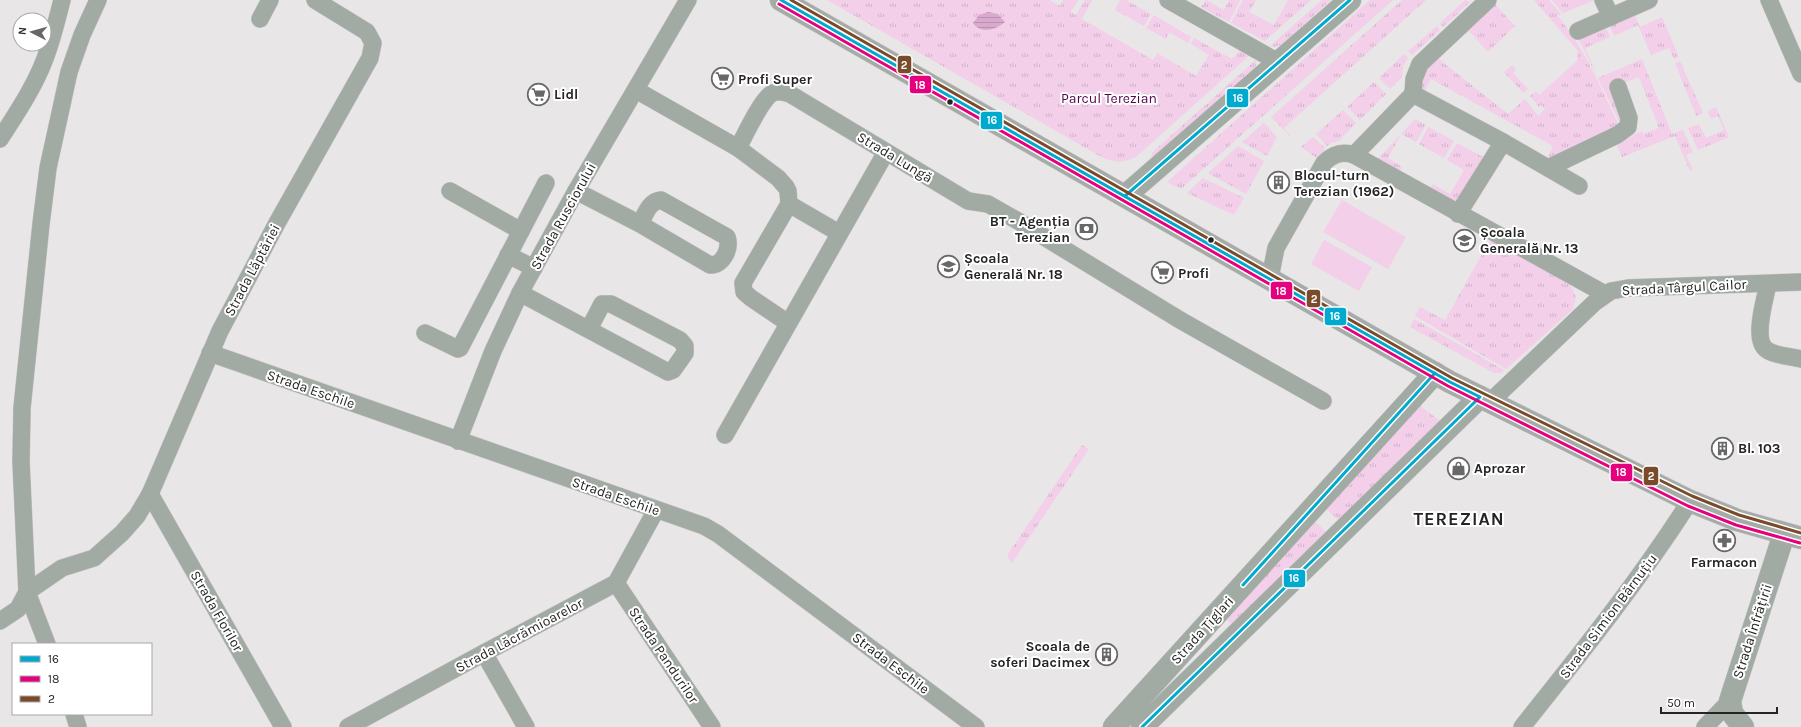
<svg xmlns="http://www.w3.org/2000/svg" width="1801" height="727" font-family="Karla,sans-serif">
  <defs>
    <pattern id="grass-tufts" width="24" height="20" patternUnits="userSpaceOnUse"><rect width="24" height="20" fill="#f3cfea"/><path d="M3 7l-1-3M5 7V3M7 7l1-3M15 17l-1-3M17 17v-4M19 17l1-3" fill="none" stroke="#d0b2c9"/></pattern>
    <pattern id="water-rules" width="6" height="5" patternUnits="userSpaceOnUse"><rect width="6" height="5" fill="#d9aace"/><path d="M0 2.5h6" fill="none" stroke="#ba92b1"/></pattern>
  </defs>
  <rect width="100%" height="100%" fill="#e8e6e7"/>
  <!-- grass -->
  <g fill="url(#grass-tufts)">
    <path d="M827,0H1049L1060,6L1063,0H1078L1071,12L1076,15L1085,0H1092L1082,19L1153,60L1157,53L1196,76L1209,55L1191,44L1194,38L1232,59L1241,49L1251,54L1137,156C1123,164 1113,163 1098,155Z"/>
    <polygon points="1120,0 1126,0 1151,14 1144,26 1115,10"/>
    <polygon points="1206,0 1224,10 1229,0 1240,0 1229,22 1201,7"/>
    <polygon points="1243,0 1256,0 1249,12 1274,25 1288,0 1311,0 1265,41 1231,23"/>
    <polygon points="1322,0 1331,0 1281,45 1274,47 1270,46"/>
    <polygon points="1370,0 1393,0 1181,189 1167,182"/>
    <polygon points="1402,0 1426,0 1284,128 1292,138 1271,117"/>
    <polygon points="1465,0 1470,2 1443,27 1440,23"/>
    <path d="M1534,0H1549L1561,14L1558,16C1585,49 1601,89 1620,127L1547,159L1553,146L1431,79L1424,92C1413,79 1427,66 1435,56L1508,114L1525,99L1538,116L1545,109L1541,105L1539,107L1530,96L1536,91L1539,95L1577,61L1578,51Z"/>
    <polygon points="1552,0 1595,0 1563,13"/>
    <polygon points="1494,3 1515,26 1488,52 1469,31 1450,48 1447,45"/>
    <polygon points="1154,15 1191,37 1188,43 1169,32 1166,39 1146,28"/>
    <polygon points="1635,16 1640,27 1662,17 1679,57 1674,59 1669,48 1651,55 1638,25 1614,36 1610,27"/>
    <polygon points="1437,26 1440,30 1412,55 1408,51"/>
    <polygon points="1606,28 1610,37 1585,48 1598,78 1642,59 1672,134 1683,130 1693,152 1686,155 1693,170 1690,171 1675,136 1622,157 1615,141 1620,138 1627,139 1642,131 1643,134 1659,128 1639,77 1610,88 1623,119 1621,125 1579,40"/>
    <polygon points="1404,54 1408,58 1403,66 1402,77 1390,89 1379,78"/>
    <polygon points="1257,59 1255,68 1151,162 1152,153 1157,148"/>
    <polygon points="1680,61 1703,113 1696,116 1675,63"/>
    <polygon points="1512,65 1516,70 1513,73 1528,89 1523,93 1504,72"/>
    <polygon points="1374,82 1386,94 1360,120 1347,107"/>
    <polygon points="1716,107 1729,137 1698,150 1688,128 1699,124 1706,138 1724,130 1718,116 1711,119 1708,111"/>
    <polygon points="1343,110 1356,123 1339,141 1331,143 1327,146 1316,134"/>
    <polygon points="1415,119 1426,125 1416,142 1401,134 1388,158 1402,167 1399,173 1378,159"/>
    <polygon points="1264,123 1277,137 1267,156 1242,142"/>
    <polygon points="1428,127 1454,141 1444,158 1419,144"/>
    <polygon points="1313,137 1325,148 1318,159 1301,147"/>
    <polygon points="1457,143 1487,159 1460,204 1429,190 1433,184 1450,194 1464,170 1447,160"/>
    <polygon points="1238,146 1264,161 1246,194 1208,173"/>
    <polygon points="1203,178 1244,198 1234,215 1187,193"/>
    <polygon points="1491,238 1570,285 1576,297 1573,309 1506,369 1415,316 1420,307 1445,320"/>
    <polygon points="1414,319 1504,370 1501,373 1494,373 1410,327"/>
    <polygon points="1419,405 1444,424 1343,524 1324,507"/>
    <polygon points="1082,445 1089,449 1012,563 1008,558 1008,554"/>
    <polygon points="1312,519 1331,536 1237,630 1223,616"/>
  </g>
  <!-- garden -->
  <g fill="#f3cfea">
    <polygon points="1342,200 1406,237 1388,269 1323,232"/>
    <polygon points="1324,240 1372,267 1359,291 1311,264"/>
  </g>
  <!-- water -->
  <path fill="url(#water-rules)" d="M988,12L998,14L1005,22C997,29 981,35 973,23L979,15Z"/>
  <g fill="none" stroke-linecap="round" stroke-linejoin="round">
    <defs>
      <g id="minor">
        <polyline points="1168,0 1278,62"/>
        <polyline points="1603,0 1611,17"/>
        <polyline points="1769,0 1801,74"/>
        <polyline points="260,19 270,0"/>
        <polyline points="1578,31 1649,0"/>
        <polyline points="636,90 738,148 778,178 786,187 788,191 789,204 743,283 744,292 751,298 788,323"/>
        <polyline points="1413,94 1503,142 1458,214"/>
        <polyline points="1413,94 1414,79 1420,64 1488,0"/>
        <path d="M0,139C19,110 39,80 49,47C54,32 58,16 62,0"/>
        <polyline points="1503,142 1548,168 1617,135 1628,127 1629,118 1618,87"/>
        <path d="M738,148C745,135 760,102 771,94C777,90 784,92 790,94L968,201L988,204L1018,221L1180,320L1323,401"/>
        <polyline points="1354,155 1605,294"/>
        <polyline points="1548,168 1579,186"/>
        <polyline points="450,191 521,231"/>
        <path d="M576,191L640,224L710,265C723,266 731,248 727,237L661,200C649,201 645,215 640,224"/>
        <polyline points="789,204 839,233"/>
        <polyline points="508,255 534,268"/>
        <path d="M1270,278L1276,248L1324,163C1333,154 1342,151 1354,155L1413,94"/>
        <path d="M1768,284C1765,300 1752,340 1767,350C1775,356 1791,356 1801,359"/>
        <polyline points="520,293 668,372 673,370 685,353 685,346 680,340 611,304 602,304 589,329"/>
        <polyline points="425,333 458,349 460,348 546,183"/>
        <polyline points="210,353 704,526 718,534 976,727"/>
        <polyline points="1490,402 1594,303 1611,291 1628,288 1801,282"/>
        <polyline points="725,435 886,152"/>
        <polyline points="458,441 493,351 520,293 576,191 688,0"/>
        <polyline points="150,494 283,727"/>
        <polyline points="616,583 712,727"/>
        <polyline points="0,621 18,609 27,592 21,462 22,408 41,224 48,168 69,72 82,35 98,0"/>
        <polyline points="47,644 27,592 62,568 94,558 122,533 137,516 150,494 220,331 277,223 370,58 373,43 367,32 315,0"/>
        <polyline points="484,653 526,727"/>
        <polyline points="74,714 78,727"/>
        <polyline points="348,727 484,653 616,583 656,510"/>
        <path d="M1522,727C1581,653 1639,581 1690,501"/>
        <polyline points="1705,727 1730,701"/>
      </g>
      <g id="tertiary">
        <polyline points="1125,196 1350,0"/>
        <polyline points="1114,727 1435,373"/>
        <polyline points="1142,727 1480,397"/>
        <polyline points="1743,727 1732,713 1730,701 1784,534"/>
      </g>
      <polyline id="primary" points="781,0 1450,382 1690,501 1737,520 1801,538"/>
    </defs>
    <!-- minor casing -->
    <use href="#minor" stroke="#c5c3c4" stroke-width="18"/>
    <!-- tertiary casing -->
    <use href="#tertiary" stroke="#c5c3c4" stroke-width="23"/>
    <!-- primary casing -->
    <use href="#primary" stroke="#c5c3c4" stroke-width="23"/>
    <!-- minor -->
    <use href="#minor" stroke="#a2aaa4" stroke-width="17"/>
    <!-- tertiary -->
    <use href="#tertiary" stroke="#a2aaa4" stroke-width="22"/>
    <!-- primary -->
    <use href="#primary" stroke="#a5aba6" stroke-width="22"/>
    <defs>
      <g id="bus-1">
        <polyline points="781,0 1450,382 1480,397 1142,727"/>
        <polyline points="1125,196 1350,0"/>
        <polyline points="1243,585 1435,373"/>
      </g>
      <polyline id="bus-2" points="779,4 1448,386 1688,506 1736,525 1800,543"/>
      <polyline id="bus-3" points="791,0 1452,378 1692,496 1739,515 1801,533"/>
    </defs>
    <!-- bus-1 casing -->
    <use href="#bus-1" stroke="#fff" stroke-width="6"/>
    <!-- bus-2 casing -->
    <use href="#bus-2" stroke="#fff" stroke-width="6"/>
    <!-- bus-3 casing -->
    <use href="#bus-3" stroke="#fff" stroke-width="6"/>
    <!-- bus-1 -->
    <use href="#bus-1" stroke="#00a9ce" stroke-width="3"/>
    <!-- bus-2 -->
    <use href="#bus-2" stroke="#e5007d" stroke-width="3"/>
    <!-- bus-3 -->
    <use href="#bus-3" stroke="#7a4b2a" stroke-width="3"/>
  </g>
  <!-- icons -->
  <defs>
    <symbol id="supermarket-ring" viewBox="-11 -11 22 22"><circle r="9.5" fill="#fff" stroke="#696869" stroke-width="1.5"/><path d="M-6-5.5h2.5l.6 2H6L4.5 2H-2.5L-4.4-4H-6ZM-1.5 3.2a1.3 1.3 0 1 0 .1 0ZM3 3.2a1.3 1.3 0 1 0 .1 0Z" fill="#696869"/></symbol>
    <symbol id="building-ring" viewBox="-11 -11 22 22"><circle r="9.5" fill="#fff" stroke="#696869" stroke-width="1.5"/><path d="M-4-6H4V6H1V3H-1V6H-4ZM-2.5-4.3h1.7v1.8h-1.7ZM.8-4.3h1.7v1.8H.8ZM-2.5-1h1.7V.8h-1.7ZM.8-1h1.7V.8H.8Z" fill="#696869"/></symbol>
    <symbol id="bank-ring" viewBox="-11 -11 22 22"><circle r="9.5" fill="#fff" stroke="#696869" stroke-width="1.5"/><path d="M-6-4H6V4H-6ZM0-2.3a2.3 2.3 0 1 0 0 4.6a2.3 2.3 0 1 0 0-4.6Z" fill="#696869"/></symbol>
    <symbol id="school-ring" viewBox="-11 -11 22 22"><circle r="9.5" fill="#fff" stroke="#696869" stroke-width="1.5"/><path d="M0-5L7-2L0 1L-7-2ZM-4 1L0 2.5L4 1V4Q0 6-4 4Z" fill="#696869"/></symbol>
    <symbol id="shop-ring" viewBox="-11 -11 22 22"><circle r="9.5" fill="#fff" stroke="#696869" stroke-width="1.5"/><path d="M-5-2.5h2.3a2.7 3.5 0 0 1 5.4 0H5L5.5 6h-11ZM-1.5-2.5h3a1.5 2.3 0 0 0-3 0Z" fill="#696869"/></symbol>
    <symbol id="pharmacy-ring" viewBox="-11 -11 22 22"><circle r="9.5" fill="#fff" stroke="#696869" stroke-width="1.5"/><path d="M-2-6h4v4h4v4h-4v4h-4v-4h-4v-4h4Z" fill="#696869"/></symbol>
  </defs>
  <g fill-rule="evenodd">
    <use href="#supermarket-ring" x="710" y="66" width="25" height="25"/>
    <use href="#supermarket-ring" x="526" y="82" width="25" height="25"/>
    <use href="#building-ring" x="1266" y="170" width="25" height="25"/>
    <use href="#bank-ring" x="1074" y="216" width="25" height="25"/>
    <use href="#school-ring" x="1452" y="228" width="25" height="25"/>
    <use href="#school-ring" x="936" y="254" width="25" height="25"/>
    <use href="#supermarket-ring" x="1150" y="260" width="25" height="25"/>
    <use href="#building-ring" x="1710" y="436" width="25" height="25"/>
    <use href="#shop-ring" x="1446" y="456" width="25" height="25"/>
    <use href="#pharmacy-ring" x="1712" y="528" width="25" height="25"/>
    <use href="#building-ring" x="1094" y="642" width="25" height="25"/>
  </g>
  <!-- markers -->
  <g fill="#252425" stroke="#fff" stroke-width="1.5">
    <circle cx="950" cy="102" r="3.5"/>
    <circle cx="1211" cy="240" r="3.5"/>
  </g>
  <g text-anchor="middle" stroke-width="4" stroke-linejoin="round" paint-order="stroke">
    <!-- poi labels -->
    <g font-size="14" font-weight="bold" fill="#252425" stroke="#fff" text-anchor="start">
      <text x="738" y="84">Profi Super</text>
      <text x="554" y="99">Lidl</text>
      <text x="1294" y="180">Blocul-turn<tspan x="1294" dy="16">Terezian (1962)</tspan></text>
      <text x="1070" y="226" text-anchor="end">BT - Agenția<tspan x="1070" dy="16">Terezian</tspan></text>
      <text x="1480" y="237">Școala<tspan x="1480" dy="16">Generală Nr. 13</tspan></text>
      <text x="964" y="263">Școala<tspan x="964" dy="16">Generală Nr. 18</tspan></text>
      <text x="1178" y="278">Profi</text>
      <text x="1738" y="453">Bl. 103</text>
      <text x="1474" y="473">Aprozar</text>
      <text x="1724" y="567" text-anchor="middle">Farmacon</text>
      <text x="1090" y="651" text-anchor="end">Scoala de<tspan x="1090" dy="16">soferi Dacimex</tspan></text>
    </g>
    <!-- park labels -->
    <g font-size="14" fill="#55034b" stroke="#fff">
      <text x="1109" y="103">Parcul Terezian</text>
    </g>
    <!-- street labels -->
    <g font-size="14" fill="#252425" stroke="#fff">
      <text transform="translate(895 157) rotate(31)" y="5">Strada Lungă</text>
      <text transform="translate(563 216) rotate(-61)" y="5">Strada Rusciorului</text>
      <text transform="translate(252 270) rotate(-62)" y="5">Strada Lăptăriei</text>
      <text transform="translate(1684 287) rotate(-3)" y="5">Strada Târgul Cailor</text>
      <text transform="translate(311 389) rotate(19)" y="5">Strada Eschile</text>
      <text transform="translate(616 496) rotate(19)" y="5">Strada Eschile</text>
      <text transform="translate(217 611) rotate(60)" y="5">Strada Florilor</text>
      <text transform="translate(1608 616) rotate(-53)" y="5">Strada Simion Bărnuțiu</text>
      <text transform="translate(1202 630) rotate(-48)" y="5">Strada Țiglari</text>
      <text transform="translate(1752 631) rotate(-72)" y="5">Strada Înfrățirii</text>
      <text transform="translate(519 635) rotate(-28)" y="5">Strada Lăcrămioarelor</text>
      <text transform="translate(664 655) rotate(56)" y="5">Strada Pandurilor</text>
      <text transform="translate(891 663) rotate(37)" y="5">Strada Eschile</text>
    </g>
    <!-- district labels -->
    <g font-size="18" font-weight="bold" letter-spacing="1" fill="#252425" stroke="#fff">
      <text x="1459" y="525">TEREZIAN</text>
    </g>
  </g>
  <g stroke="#fff" stroke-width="1.5">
    <rect x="897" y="55" width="15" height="19" rx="4" fill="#7a4b2a"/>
    <rect x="909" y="75" width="23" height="19" rx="4" fill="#e5007d"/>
    <rect x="1226" y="88" width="23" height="20" rx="4" fill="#00a9ce"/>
    <rect x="980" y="111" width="23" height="19" rx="4" fill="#00a9ce"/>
    <rect x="1270" y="281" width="23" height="19" rx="4" fill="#e5007d"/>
    <rect x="1306" y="289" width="15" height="19" rx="4" fill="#7a4b2a"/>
    <rect x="1324" y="307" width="23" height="19" rx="4" fill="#00a9ce"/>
    <rect x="1610" y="463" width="23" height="19" rx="4" fill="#e5007d"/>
    <rect x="1643" y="466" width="16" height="20" rx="4" fill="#7a4b2a"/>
    <rect x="1283" y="569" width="23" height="19" rx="4" fill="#00a9ce"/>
  </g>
  <g font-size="11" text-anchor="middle" font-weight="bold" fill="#fff">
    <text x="904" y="69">2</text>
    <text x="920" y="89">18</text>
    <text x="1238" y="102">16</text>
    <text x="992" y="124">16</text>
    <text x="1281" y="295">18</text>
    <text x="1314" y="303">2</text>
    <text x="1335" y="320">16</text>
    <text x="1621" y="476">18</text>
    <text x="1651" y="480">2</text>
    <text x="1294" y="582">16</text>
  </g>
  <!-- legend -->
  <rect x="12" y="643" width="140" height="72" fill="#ffffff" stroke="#a8a7a8"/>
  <rect x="20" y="656" width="20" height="6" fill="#00a9ce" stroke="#a8a7a8"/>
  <text x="48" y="663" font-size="12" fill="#252425">16</text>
  <rect x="20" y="676" width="20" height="6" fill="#e5007d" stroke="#a8a7a8"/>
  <text x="48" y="683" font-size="12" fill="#252425">18</text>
  <rect x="20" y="696" width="20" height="6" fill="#7a4b2a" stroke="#a8a7a8"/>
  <text x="48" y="703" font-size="12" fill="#252425">2</text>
  <!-- north arrow -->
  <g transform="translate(32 32) rotate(276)"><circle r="19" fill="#ffffff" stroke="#a8a7a8"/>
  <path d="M0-3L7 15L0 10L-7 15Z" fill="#696869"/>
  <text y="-6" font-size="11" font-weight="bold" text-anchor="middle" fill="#252425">N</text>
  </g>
  <!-- scale -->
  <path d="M1661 707v6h116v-6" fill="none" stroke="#252425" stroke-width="2"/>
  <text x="1667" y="707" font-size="12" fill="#252425" stroke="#ffffff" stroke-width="3" paint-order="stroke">50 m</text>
</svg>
